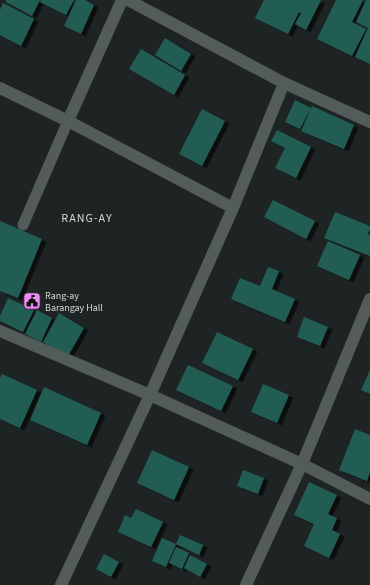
<svg xmlns="http://www.w3.org/2000/svg" width="370" height="585" font-family="'Source Sans 3',sans-serif">
  <defs>
    <filter id="shadow"><feDropShadow dx="4.5" dy="2.5" stdDeviation="0" flood-color="#0009"/></filter>
  </defs>
  <rect width="100%" height="100%" fill="#1d2423"/>
  <!-- building -->
  <g fill="#235d53" filter="url(#shadow)">
    <polygon points="6,0 40,0 32,16 6,2"/>
    <polygon points="41,0 74,0 66,15 40,2"/>
    <polygon points="76,0 85,0 94,5 81,34 64,26"/>
    <polygon points="264,0 321,0 306,30 295,24 301,13 299,12 288,34 255,18"/>
    <polygon points="336,0 363,0 352,22 366,29 352,56 317,39"/>
    <polygon points="366,0 370,0 370,64 355,57 368,28 356,22"/>
    <polygon points="3,3 34,19 21,46 0,35 0,10"/>
    <polygon points="165,38 191,54 181,71 155,55"/>
    <polygon points="141,49 185,75 174,95 129,69"/>
    <polygon points="295,100 311,108 300,129 285,122"/>
    <polygon points="312,106 354,125 344,149 301,131"/>
    <polygon points="202,109 225,121 202,166 179,154"/>
    <polygon points="277,130 311,147 296,178 275,168 285,148 271,141"/>
    <polygon points="273,200 315,221 306,239 264,217"/>
    <polygon points="335,212 370,226 370,229 368,234 370,235 370,256 324,238"/>
    <polygon points="0,221 42,239 18,298 0,291"/>
    <polygon points="328,241 360,255 349,280 317,266"/>
    <polygon points="268,267 279,271 272,289 295,299 285,322 231,299 240,278 260,286"/>
    <polygon points="8,298 34,310 23,332 0,321 0,316"/>
    <polygon points="37,310 52,318 41,342 25,334"/>
    <polygon points="59,313 84,328 68,356 43,342"/>
    <polygon points="304,317 328,327 320,346 297,337"/>
    <polygon points="217,332 253,349 238,380 202,363"/>
    <polygon points="188,365 233,386 221,411 176,390"/>
    <polygon points="370,370 370,394 361,390"/>
    <polygon points="2,374 37,390 20,428 0,419 0,378"/>
    <polygon points="263,384 289,395 277,423 251,412"/>
    <polygon points="44,387 101,413 87,445 30,420"/>
    <polygon points="355,429 370,435 370,472 367,481 339,470"/>
    <polygon points="152,450 189,467 174,500 137,483"/>
    <polygon points="243,470 264,478 258,494 237,486"/>
    <polygon points="309,482 337,495 328,514 337,518 332,530 340,534 329,558 304,546 314,524 294,515"/>
    <polygon points="136,509 163,522 151,547 118,532 125,515 131,518"/>
    <polygon points="180,535 203,545 199,555 176,544 166,567 152,561 162,538 176,544"/>
    <polygon points="176,547 189,553 182,569 169,563"/>
    <polygon points="104,554 119,562 111,577 96,569"/>
    <polygon points="190,555 207,564 200,577 184,568"/>
  </g>
  <g fill="none" stroke-linecap="round" stroke-linejoin="round">
    <!-- service -->
    <polyline stroke="#535c5a" stroke-width="11" points="23,225 68,121"/>
    <!-- minor -->
    <g stroke="#535c5a" stroke-width="12">
      <polyline points="128,0 284,83 370,122"/>
      <polyline points="0,88 68,121"/>
      <polyline points="233,208 284,83"/>
      <polyline points="61,585 150,395 302,464 370,499"/>
      <polyline points="246,585 302,464 370,299"/>
    </g>
    <!-- tertiary -->
    <polyline stroke="#535c5a" stroke-width="12" points="0,331 150,395 233,208 68,121 122,0"/>
  </g>
  <!-- icons -->
  <defs>
    <symbol id="civic-square" viewBox="-11 -11 22 22"><rect x="-9" y="-9" width="18" height="18" rx="4" fill="#ef8bf7" stroke="#1d2423"/><path d="M-.6-6.5H3V-4.5H.6V-3L4-1V1h2V6H-6V1h2V-1L-.6-3ZM-1.2 2.5V6h2.4V2.5Z" fill="#111"/></symbol>
  </defs>
  <g fill-rule="evenodd">
    <use href="#civic-square" x="22" y="291" width="20" height="20"/>
  </g>
  <g text-anchor="middle" stroke-width="3" stroke-linejoin="round" paint-order="stroke">
    <!-- poi labels -->
    <g font-size="10" fill="#d3d8d6" stroke="#1d2423" text-anchor="start">
      <text x="45" y="299">Rang-ay<tspan x="45" dy="12">Barangay Hall</tspan></text>
    </g>
    <!-- quarter labels -->
    <g font-size="12" letter-spacing="1" fill="#d3d8d6" stroke="#1d2423">
      <text x="87" y="222">RANG-AY</text>
    </g>
  </g>
</svg>
